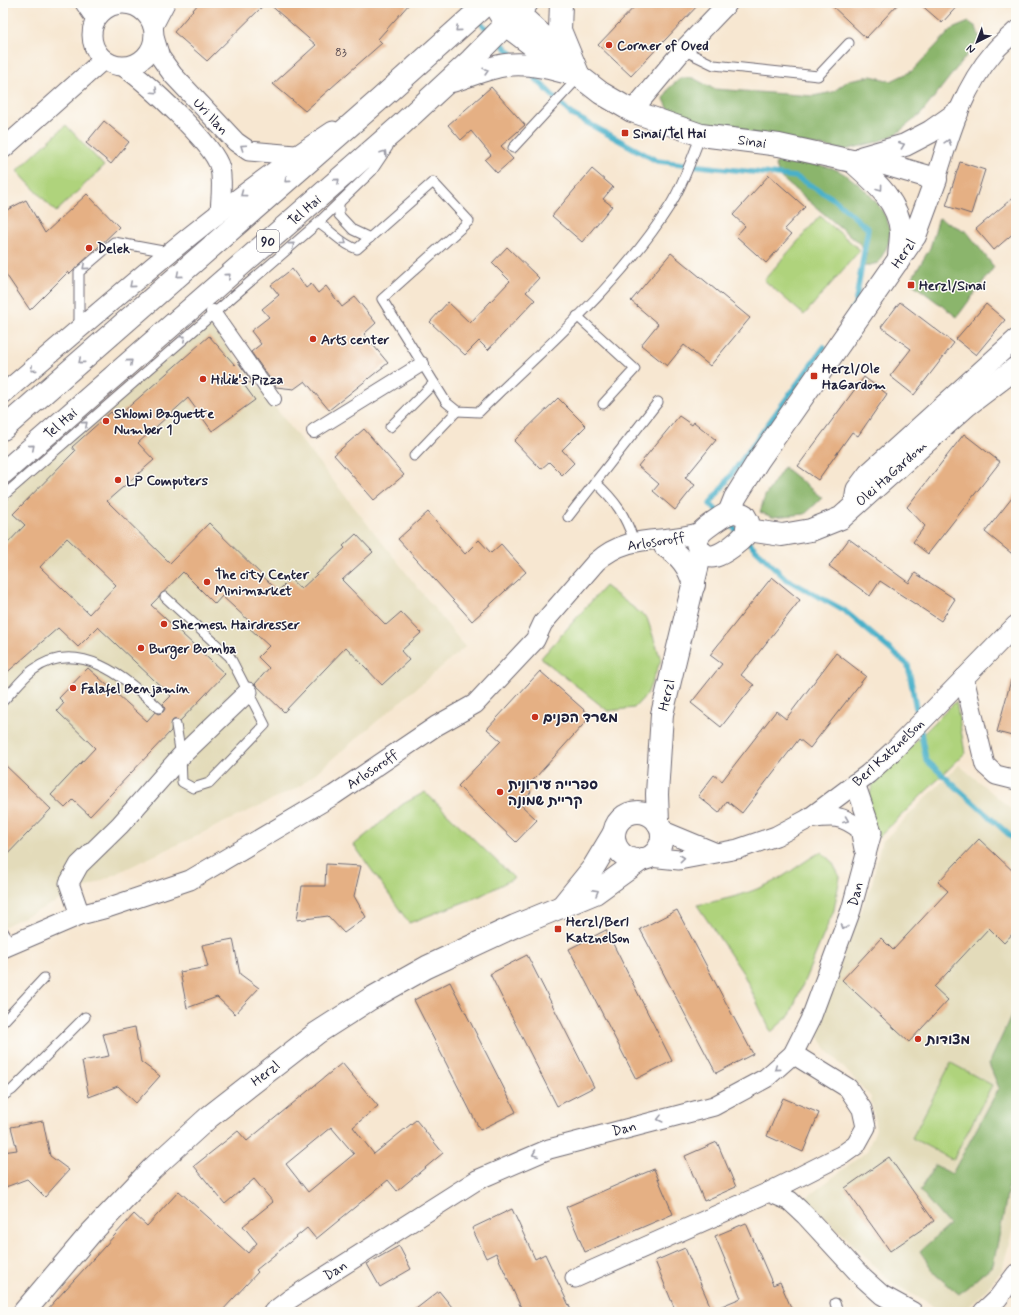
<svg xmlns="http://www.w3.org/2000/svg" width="1019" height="1315" font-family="Mynerve,'Playpen Sans Hebrew',sans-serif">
  <rect width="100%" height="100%" fill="#fdfcf7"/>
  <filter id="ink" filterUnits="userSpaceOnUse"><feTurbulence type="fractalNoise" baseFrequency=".025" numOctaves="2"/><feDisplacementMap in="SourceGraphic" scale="8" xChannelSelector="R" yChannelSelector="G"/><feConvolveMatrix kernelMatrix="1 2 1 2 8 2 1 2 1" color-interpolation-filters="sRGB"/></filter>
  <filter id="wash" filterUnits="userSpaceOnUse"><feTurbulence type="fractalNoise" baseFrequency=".012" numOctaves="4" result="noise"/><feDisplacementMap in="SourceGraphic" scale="16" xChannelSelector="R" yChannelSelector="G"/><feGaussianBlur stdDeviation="0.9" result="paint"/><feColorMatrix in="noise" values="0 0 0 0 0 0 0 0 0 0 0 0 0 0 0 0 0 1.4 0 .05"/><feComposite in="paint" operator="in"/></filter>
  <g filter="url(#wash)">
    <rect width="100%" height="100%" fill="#f7e7d1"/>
    <!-- built -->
    <g fill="#e3dbba">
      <polygon points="208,323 465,647 299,787 3,927 3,497"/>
      <polygon points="959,765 1016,813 1016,1217 1002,1270 986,1290 964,1312 940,1312 922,1299 894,1285 806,1198 867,1151 876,1129 871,1097 826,1049 815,1030 872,883 881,843"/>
    </g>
    <!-- green -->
    <g fill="#afd37c" stroke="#687a5c">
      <polygon points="66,125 104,166 56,212 17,171"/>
      <polygon points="820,216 860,250 804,315 764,280"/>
      <polygon points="605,586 647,618 661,660 647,694 634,708 608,711 541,658"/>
      <polygon points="956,701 965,753 878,838 867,804 873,784"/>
      <polygon points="425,792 514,878 480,896 409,923 354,845 403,804"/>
      <path d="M821,852L832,862L840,877L834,910L790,1015L771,1032L743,973L697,905C728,899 754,893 782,877C795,869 807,859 821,852Z"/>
      <polygon points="951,1063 992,1085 953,1160 912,1138"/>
    </g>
    <!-- forest -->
    <g fill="#8bb56c" stroke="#566c54">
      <polygon points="969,22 976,27 980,38 921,114 896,134 877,142 845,150 714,129 670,112 664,99 669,88 681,78 693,78 714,89 813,96 833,92 849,80 871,76 891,81 912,71 952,29"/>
      <path d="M783,161C799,163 817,164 832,168C855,176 897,214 889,241C887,249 881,257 878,263L862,267L867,253L860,244L780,177L775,164Z"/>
      <polygon points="939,218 967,232 994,267 957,317 910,282 930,248"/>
      <polygon points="784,467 822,498 805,514 772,517 760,512 765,496"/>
      <polygon points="1016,1006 1016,1142 1003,1217 993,1265 959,1294 936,1275 920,1251 949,1225 920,1191 935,1165 952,1174 999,1088 989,1064"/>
    </g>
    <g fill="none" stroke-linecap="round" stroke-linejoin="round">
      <!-- stream -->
      <g stroke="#4ab0c9" stroke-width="5.5">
        <polyline points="462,3 471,13"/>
        <polyline points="477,19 491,33"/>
        <polyline points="497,39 516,58"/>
        <polyline points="529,72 571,114 657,161 796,177 834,199 868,229 855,306 852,309"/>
        <polyline points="719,513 710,504 824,347"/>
        <polyline points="726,520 740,534"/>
        <polyline points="746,540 786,579 845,611 908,665 918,719"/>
        <polyline points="920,728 926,760 1016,841"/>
      </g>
    </g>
    <g id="blocks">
      <!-- building -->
      <g fill="#e5b084" fill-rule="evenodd">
        <polygon points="199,3 266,3 207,61 174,32"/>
        <polygon points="268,3 410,3 378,39 382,43 305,111 273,84 316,45"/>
        <polygon points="638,3 700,3 631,76 598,45"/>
        <polygon points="829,3 899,3 866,38"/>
        <polygon points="919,3 960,3 942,23"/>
        <polygon points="491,87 525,125 501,146 513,159 497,173 485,160 491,155 471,131 461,140 448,125"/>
        <polygon points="104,121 129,142 111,164 86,143"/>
        <polygon points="960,162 985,170 971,214 946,206"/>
        <polygon points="592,169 613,187 603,199 612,206 582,242 552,216"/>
        <polygon points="769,175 805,207 784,229 791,235 766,263 736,236 745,226 733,215"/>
        <polygon points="87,194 119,227 70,274 68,272 30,310 3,270 3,212 26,200 45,233"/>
        <polygon points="1016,195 1016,231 994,250 976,229"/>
        <polygon points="507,247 539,278 526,292 535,300 488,350 479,341 465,355 430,322 448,302 470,323 510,281 492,263"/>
        <polygon points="671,253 750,318 710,366 684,345 667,366 641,345 658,324 631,301"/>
        <polygon points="292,269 306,288 311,284 318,293 326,286 342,307 355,297 376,323 364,334 388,363 329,410 305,381 294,389 276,387 251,352 261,344 251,331 269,317 262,309 279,295 271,285"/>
        <polygon points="900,302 954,343 914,395 890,376 911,349 881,327"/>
        <polygon points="986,304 1005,320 976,355 956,339"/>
        <path d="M209,336L235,365L238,362L253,383L242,382L255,400L212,431L188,398L138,443L154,460L107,501L170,563L209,523L278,591L290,579L301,589L345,548L343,546L356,534L373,552L342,580L386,625L401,612L421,633L401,651L409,660L382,685L346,647L284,712L255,684L269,668L258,657L269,646L246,625L249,621L222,596L215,604L183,572L151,605L225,674L180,721L175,719L172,721L171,731L90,816L73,800L65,808L51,795L95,748L57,711L64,703L59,698L88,668L147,721L155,712L158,714L163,712L165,709L163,704L171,696L98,627L78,647L58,628L3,676V548L25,525L13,514L75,451L72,447L111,412L116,418ZM67,538L116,585L89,614L40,567Z"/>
        <polygon points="864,377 887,394 858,436 852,432 818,480 798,466"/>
        <polygon points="558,398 586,426 562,450 574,463 562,475 549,462 541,469 514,441"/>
        <polygon points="679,416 692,425 694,422 716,440 685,478 695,485 675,510 653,491 659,484 638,466"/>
        <polygon points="364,429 404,475 374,500 334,455"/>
        <polygon points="964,434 1000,462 928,554 913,542 925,526 907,507"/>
        <polygon points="1016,493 1016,557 985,532"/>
        <polygon points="428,512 465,554 479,540 491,553 501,544 526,572 472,621 398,539"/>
        <polygon points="849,539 909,583 915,573 955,599 941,621 880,581 870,596 829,566"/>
        <polygon points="772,577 800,600 741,675 754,685 721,727 691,703 722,664 710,655"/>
        <polygon points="836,653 866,676 810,748 799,739 742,813 727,801 719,813 698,796 714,775 722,781 776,711 786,719"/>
        <polygon points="540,671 591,716 527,787 531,792 520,804 537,820 516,842 458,786 501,741 487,729"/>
        <polygon points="1011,680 1016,680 1016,737 997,732"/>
        <polygon points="3,763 51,809 3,859"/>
        <polygon points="979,839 1016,874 1016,930 1004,943 989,928 934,987 948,1000 909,1042 842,980 881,938 893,950 948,891 938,882"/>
        <polygon points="326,864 361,866 354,896 366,917 344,933 328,916 297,920 302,886 325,886"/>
        <polygon points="677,910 753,1054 716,1073 640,929"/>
        <polygon points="606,930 672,1061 636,1079 569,949"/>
        <polygon points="233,939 240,974 259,988 235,1014 217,997 187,1008 180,972 208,967 202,945"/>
        <polygon points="527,955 594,1087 557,1106 490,974"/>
        <polygon points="450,982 516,1112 480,1130 414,1000"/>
        <polygon points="135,1027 141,1062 160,1076 136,1103 118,1086 89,1097 82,1061 109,1056 103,1034"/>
        <path d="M342,1063L378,1106L353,1127L374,1154L416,1120L443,1153L397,1191L388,1180L316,1239L307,1228L256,1270L258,1272L221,1312H45L134,1214L147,1226L179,1191L248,1253L257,1243L243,1226L273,1202L254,1179L225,1204L194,1166L238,1131L247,1141ZM331,1127L354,1154L308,1192L286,1164Z"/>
        <polygon points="783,1098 819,1113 803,1152 767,1136"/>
        <polygon points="43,1121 50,1156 69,1170 45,1197 27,1179 3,1188 3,1152 17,1150 11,1127"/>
        <polygon points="717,1142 736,1187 704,1201 685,1156"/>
        <polygon points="889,1157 934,1221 890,1251 845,1188"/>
        <polygon points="654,1169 673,1214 585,1252 566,1207"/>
        <polygon points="512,1209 535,1259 545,1254 572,1312 523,1312 496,1253 486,1258 472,1228"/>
        <polygon points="746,1223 773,1285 780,1282 793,1312 676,1312 655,1261 685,1248 712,1310 741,1298 715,1236"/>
        <polygon points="399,1246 411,1269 380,1287 367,1264"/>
        <polygon points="439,1291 456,1312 412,1312"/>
      </g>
    </g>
  </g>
  <g filter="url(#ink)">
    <use href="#blocks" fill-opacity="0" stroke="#6d6770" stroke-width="1"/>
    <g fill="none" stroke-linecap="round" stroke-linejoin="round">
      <defs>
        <g id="service">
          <polyline points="683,50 714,65 818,76 849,43"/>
          <polyline points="513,148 579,77"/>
          <polyline points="339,203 339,215 353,230 370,238"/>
          <path d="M318,223C332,231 341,244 357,249L433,182L469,221L382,299L446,402L457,411L479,412C545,347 619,286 669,207C683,185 691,160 701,135"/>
          <polyline points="577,316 635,369 603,404"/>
          <polyline points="79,329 79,272 114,242 168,252"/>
          <polyline points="390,427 434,383"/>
          <polyline points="414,456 457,411"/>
          <path d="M595,482C616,501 625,515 634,541"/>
          <polyline points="3,496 318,223 372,171 388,147"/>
          <polyline points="568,517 658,402"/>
          <polyline points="165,597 230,657 265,725 209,783 193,788 182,782 181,756 176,725"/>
          <path d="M3,701C13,691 22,678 33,670C78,637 126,678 159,708"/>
          <polyline points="3,931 11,944"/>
          <polyline points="3,1022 44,978"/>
          <polyline points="3,1096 12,1090 85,1017"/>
          <polyline points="835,1303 838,1312"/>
        </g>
        <g id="pedestrian">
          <polyline points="213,312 274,399"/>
          <polyline points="314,431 422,364"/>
        </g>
        <g id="minor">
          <polyline points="85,3 96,19"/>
          <circle cx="123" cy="35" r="31"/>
          <polyline points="153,26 165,3"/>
          <polyline points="154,37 160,57 173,75 236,142 249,151 295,155"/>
          <path d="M124,67C146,82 214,144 220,168C223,182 221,197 220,211"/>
          <polyline points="632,111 683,50 728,3"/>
          <polyline points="3,149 103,60"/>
          <path d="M936,179C950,134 962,89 994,52C1000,44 1009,38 1016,31"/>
          <path d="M3,394C110,303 215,208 333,131"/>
          <polyline points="853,508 856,489 868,473 1016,339"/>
          <polyline points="964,678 985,765 996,775 1016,780"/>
          <path d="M808,819C832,816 840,814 860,829L864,849"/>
          <polyline points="661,830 714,852"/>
          <polyline points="649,857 679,860 738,849 776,836 808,819 868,774 892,752 1016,625"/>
          <polyline points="80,915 69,883 79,865 120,825 181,756 248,692"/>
          <path d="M3,948L80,915L107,908L190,880L334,795L436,726L475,704L535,640L543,623L596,562C631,531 662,545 701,532"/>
          <polyline points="769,1192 842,1155 856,1145 866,1127 862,1109 848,1088 793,1054"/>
          <polyline points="575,1278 769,1192 790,1201 805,1215 863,1278 882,1295 913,1312"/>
          <polyline points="273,1312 290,1299 477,1180 549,1149 714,1106 766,1078 793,1054 811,1018 851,910 872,832 855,783"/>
          <polyline points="983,1312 998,1298 1016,1274"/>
        </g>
        <g id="tertiary">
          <polyline points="493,3 507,26 553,61 579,76 601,93 632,111 701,135 779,145 852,161 885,164 936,179 915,236 758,461 735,498 729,513"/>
          <polyline points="501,4 518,13 553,45"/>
          <polyline points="863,157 905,145 930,132 957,113"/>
          <path d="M852,161C872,179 899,201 901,232C901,241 899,251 899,260"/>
          <path d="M736,512L744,515L748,522L746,534C739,542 725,553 715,556C704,559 694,547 698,537C701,530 709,526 714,522C722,517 727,512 736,512Z"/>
          <polyline points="748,530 782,535 811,530 841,518 966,406 1016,368"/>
          <path d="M665,546C681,556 689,567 694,585"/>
          <circle cx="638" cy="836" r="24"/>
          <polyline points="658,823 657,794 662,714 701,552"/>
          <polyline points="563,905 593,868 614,833"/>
          <polyline points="24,1312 90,1234 152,1169 209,1117 317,1033 370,999 427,967 515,926 595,893 642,859"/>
        </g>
        <g id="trunk">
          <polyline points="561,3 560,30 579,76"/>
          <path d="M452,81C469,76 489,67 506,65C532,62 555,69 579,76"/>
          <polyline points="3,429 379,100 487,3"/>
          <polyline points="3,473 401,125 471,60 527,3"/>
        </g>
      </defs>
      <!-- service casing -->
      <use href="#service" stroke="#6d6770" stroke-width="11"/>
      <!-- pedestrian casing -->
      <use href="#pedestrian" stroke="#6d6770" stroke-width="16"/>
      <!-- minor casing -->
      <use href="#minor" stroke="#6d6770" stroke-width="21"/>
      <!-- tertiary casing -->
      <use href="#tertiary" stroke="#6d6770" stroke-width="24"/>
      <!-- trunk casing -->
      <use href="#trunk" stroke="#6d6770" stroke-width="24"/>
      <!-- service -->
      <use href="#service" stroke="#fff" stroke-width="9"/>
      <!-- pedestrian -->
      <use href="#pedestrian" stroke="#fff" stroke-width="14"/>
      <!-- minor -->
      <use href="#minor" stroke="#fff" stroke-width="19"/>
      <!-- tertiary -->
      <use href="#tertiary" stroke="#fff" stroke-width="22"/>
      <!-- trunk -->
      <use href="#trunk" stroke="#fff" stroke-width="22"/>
    </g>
    <!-- one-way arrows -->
    <defs><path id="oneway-chevron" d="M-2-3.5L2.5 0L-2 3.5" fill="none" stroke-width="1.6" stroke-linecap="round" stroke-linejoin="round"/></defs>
    <g stroke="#9c9ca7">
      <use href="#oneway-chevron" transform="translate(458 29) rotate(139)"/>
      <use href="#oneway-chevron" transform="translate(486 71) rotate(-17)"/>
      <use href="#oneway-chevron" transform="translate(155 91) rotate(43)"/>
      <use href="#oneway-chevron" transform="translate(948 142) rotate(-72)"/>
      <use href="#oneway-chevron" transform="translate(902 145) rotate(-20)"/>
      <use href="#oneway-chevron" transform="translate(243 147) rotate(-146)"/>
      <use href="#oneway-chevron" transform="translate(384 153) rotate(-58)"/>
      <use href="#oneway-chevron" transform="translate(287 180) rotate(139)"/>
      <use href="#oneway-chevron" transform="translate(337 181) rotate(-41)"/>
      <use href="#oneway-chevron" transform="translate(880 188) rotate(53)"/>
      <use href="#oneway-chevron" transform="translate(243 194) rotate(143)"/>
      <use href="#oneway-chevron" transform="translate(344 242) rotate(38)"/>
      <use href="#oneway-chevron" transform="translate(292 245) rotate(-40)"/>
      <use href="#oneway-chevron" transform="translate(85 267) rotate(139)"/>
      <use href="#oneway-chevron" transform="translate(179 275) rotate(139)"/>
      <use href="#oneway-chevron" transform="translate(228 276) rotate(-41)"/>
      <use href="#oneway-chevron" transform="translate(132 285) rotate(139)"/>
      <use href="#oneway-chevron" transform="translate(183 338) rotate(-41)"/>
      <use href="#oneway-chevron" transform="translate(81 361) rotate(139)"/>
      <use href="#oneway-chevron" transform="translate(130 362) rotate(-41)"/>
      <use href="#oneway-chevron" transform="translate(33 369) rotate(140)"/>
      <use href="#oneway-chevron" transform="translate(85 424) rotate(-41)"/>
      <use href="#oneway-chevron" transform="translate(32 447) rotate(-41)"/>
      <use href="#oneway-chevron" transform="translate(846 820) rotate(22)"/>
      <use href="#oneway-chevron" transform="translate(682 858) rotate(-6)"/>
      <use href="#oneway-chevron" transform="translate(596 892) rotate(-29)"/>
      <use href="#oneway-chevron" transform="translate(844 927) rotate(110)"/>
      <use href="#oneway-chevron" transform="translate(777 1068) rotate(140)"/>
      <use href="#oneway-chevron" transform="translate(660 1119) rotate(166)"/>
      <use href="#oneway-chevron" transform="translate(535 1154) rotate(158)"/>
    </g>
  </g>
  <!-- markers -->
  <g fill="#c8321e" stroke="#fdfcf7" stroke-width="1.5">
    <circle cx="609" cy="45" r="4"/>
    <rect x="621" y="129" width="8" height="8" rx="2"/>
    <circle cx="89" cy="248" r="4"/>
    <rect x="907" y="281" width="8" height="8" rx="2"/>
    <circle cx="313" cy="339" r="4"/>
    <rect x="810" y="372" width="8" height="8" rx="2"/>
    <circle cx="203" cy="379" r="4"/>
    <circle cx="106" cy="421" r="4"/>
    <circle cx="118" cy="480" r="4"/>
    <circle cx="207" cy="582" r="4"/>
    <circle cx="164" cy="624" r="4"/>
    <circle cx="141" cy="648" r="4"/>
    <circle cx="73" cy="688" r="4"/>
    <circle cx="535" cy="717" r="4"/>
    <circle cx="500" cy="792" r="4"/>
    <rect x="554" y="925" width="8" height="8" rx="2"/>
    <circle cx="918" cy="1039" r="4"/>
  </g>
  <g text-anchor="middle" stroke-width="3" stroke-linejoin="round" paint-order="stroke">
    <!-- number labels -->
    <g font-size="12" fill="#53464d">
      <text x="341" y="56">83</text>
    </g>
    <!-- shield labels -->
    <rect fill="#fdfcf7" stroke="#646373" stroke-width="1" x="257" y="230" width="22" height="22" rx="3"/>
    <g font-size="13" font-weight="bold" fill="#22223b">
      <text x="268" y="246">90</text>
    </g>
    <!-- poi labels -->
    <g font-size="14" font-weight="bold" fill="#22223b" stroke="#fdfcf7" text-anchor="start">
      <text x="617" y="50">Corner of Oved</text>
      <text x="633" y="138">Sinai/Tel Hai</text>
      <text x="97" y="253">Delek</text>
      <text x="919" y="290">Herzl/Sinai</text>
      <text x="321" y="344">Arts center</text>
      <text x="822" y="373">Herzl/Ole<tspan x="822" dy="16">HaGardom</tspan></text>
      <text x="211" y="384">Hilik's Pizza</text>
      <text x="114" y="418">Shlomi Baguette<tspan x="114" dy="16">Number 1</tspan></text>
      <text x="126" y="485">LP Computers</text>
      <text x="215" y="579">The city Center<tspan x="215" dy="16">Minimarket</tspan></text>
      <text x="172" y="629">Shemesh Hairdresser</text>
      <text x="149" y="653">Burger Bomba</text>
      <text x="81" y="693">Falafel Benjamin</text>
      <text x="543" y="722">משרד הפנים</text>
      <text x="508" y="789">ספרייה עירונית<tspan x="508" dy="16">קריית שמונה</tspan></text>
      <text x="566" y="926">Herzl/Berl<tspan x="566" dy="16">Katznelson</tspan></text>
      <text x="926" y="1044">מצודות</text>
    </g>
    <!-- street labels -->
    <g font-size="14" fill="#22223b" stroke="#fdfcf7">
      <text transform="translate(211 116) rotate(47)" y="5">Uri Ilan</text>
      <text transform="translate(752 141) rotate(8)" y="5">Sinai</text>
      <text transform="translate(304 210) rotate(-41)" y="5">Tel Hai</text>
      <text transform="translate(903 253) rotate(-57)" y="5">Herzl</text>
      <text transform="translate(60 423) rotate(-41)" y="5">Tel Hai</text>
      <text transform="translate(891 473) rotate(-42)" y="5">Olei HaGardom</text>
      <text transform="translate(656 541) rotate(-9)" y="5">Arlosoroff</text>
      <text transform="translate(666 695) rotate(-77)" y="5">Herzl</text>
      <text transform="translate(888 752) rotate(-43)" y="5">Berl Katznelson</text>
      <text transform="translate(372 769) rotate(-34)" y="5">Arlosoroff</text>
      <text transform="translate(855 894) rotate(-75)" y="5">Dan</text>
      <text transform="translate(265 1073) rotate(-38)" y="5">Herzl</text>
      <text transform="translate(624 1128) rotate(-14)" y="5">Dan</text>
      <text transform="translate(335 1270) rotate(-32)" y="5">Dan</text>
    </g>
  </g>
  <!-- margin -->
  <rect width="1019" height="1315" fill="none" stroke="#fdfcf7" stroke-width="16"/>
  <!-- north arrow -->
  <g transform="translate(977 42) rotate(222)" stroke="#fdfcf7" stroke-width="3" paint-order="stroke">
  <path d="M0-3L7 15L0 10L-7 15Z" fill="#22223b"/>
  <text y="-6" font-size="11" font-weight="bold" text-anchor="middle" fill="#22223b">N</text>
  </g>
</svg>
